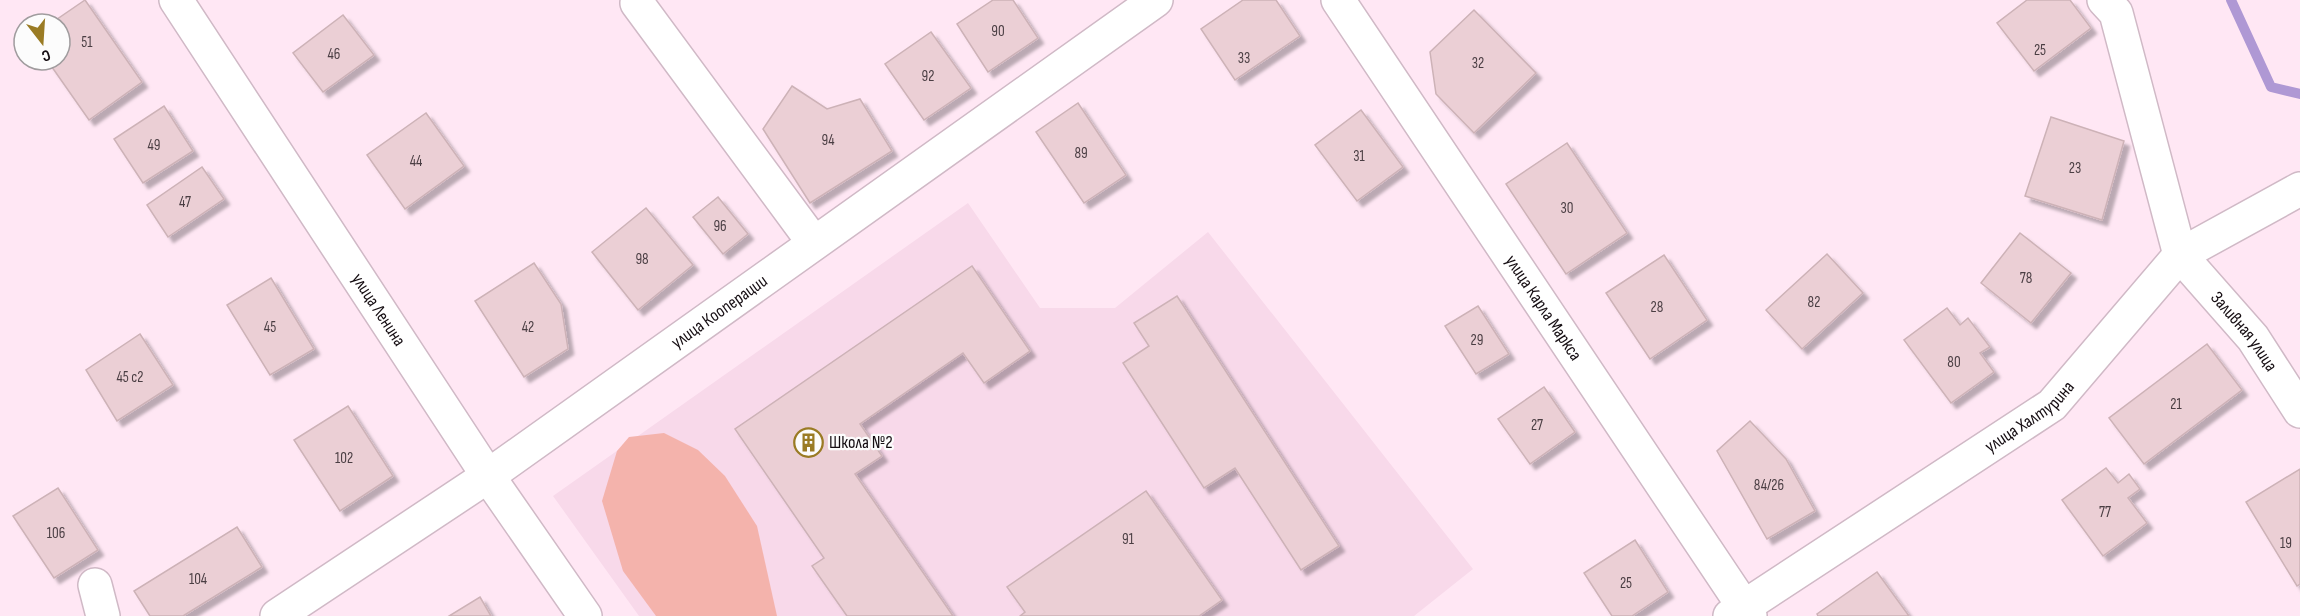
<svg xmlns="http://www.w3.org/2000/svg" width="2300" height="616" font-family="'Sofia Sans Condensed',sans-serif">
  <defs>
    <filter id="shadow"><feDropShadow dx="5.5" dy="5.5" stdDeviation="1.5" flood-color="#0004"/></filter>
  </defs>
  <rect width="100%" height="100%" fill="#ffe7f4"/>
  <!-- built -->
  <polygon fill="#f8d9ea" points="968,203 1040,308 1115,308 1208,232 1473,569 1414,616 639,616 553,496"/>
  <!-- green -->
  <polygon fill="#f4b3ac" points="664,433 698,450 725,476 757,526 777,616 656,616 623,571 602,501 617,451 629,437"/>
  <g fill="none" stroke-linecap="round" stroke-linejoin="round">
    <!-- stream -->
    <polyline stroke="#af98d4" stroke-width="10" points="2231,0 2271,87 2300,94"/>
  </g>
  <!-- building -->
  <g fill="#ebcfd5" stroke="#cdb2b7" stroke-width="1.5" filter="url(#shadow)">
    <polygon points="85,0 142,82 89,120 47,60 60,60 60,24 50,24"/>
    <polygon points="993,0 1013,0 1038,38 988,72 957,24"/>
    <polygon points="1243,0 1276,0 1300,36 1235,80 1201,29"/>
    <polygon points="2027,0 2070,0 2091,28 2034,71 1997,23"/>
    <polygon points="1474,10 1536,73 1474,133 1436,94 1430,52"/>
    <polygon points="343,15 374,55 323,92 293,53"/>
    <polygon points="931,32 971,88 924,120 885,64"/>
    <polygon points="792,86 827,109 860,99 892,151 810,203 763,129"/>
    <polygon points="1078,103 1126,175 1084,203 1036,132"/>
    <polygon points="164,106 193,151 143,183 114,139"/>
    <polygon points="1361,110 1403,167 1357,201 1315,145"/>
    <polygon points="426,113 464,166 405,209 367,155"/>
    <polygon points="2051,117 2124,141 2102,220 2025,196"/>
    <polygon points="1567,143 1627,233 1566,274 1506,184"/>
    <polygon points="202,167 224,199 168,237 147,205"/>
    <polygon points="718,197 748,234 723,254 693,217"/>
    <polygon points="646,208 693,265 638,310 592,252"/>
    <polygon points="2020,233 2071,273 2031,323 1981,283"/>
    <polygon points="1827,254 1863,293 1802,349 1766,310"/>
    <polygon points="1664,255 1707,320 1650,359 1606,293"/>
    <polygon points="534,263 561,304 568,349 524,377 475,301"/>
    <polygon points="972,266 1030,351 984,383 963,353 860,424 882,456 855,474 953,616 847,616 812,566 824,558 735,429"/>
    <polygon points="271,278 314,349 270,375 227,305"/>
    <polygon points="1177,296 1339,546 1301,570 1235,468 1204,488 1123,363 1149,346 1134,323"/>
    <polygon points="1478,306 1509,354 1476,374 1445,326"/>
    <polygon points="1947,308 1960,325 1968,318 1990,347 1980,353 1994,372 1951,403 1904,340"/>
    <polygon points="140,334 173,385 117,421 86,370"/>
    <polygon points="2207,344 2242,390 2144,464 2109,418"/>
    <polygon points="1544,387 1575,432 1530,464 1498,419"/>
    <polygon points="348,406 393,476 340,511 294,440"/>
    <polygon points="1750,421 1786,459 1815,511 1767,539 1717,451"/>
    <polygon points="2106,468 2118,483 2129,474 2140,489 2128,498 2147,523 2103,556 2062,500"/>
    <polygon points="2300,469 2300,584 2297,586 2246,502"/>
    <polygon points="58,488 98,550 54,578 13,516"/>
    <polygon points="1146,491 1222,600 1199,616 1020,616 1025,612 1007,587"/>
    <polygon points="237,527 262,567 183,616 150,616 134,591"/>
    <polygon points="1635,540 1668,592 1632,616 1612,616 1584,573"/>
    <polygon points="1877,572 1909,616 1818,616 1817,614"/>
    <polygon points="480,597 491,616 449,616"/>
  </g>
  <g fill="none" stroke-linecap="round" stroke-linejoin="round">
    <defs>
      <g id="minor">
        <path id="s1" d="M176,0L488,476L585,616"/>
        <path id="s2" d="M1338,0L1750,616"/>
        <path id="s3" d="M2104,0L2116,13L2180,255L2253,338L2300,411"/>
        <polyline points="637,3 814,243"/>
        <polyline points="95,585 103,616"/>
        <path id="s4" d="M277,616L488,476L1156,0"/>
        <path id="s5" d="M1730,616L2052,405L2180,255L2300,189"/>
      </g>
    </defs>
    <!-- minor casing -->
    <use href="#minor" stroke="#d0b9c6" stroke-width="36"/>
    <!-- minor -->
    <use href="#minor" stroke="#fff" stroke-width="33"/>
  </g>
  <!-- icons -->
  <defs>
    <symbol id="building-ring" viewBox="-11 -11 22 22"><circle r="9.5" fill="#fcfcfc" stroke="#9a7b24" stroke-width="1.5"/><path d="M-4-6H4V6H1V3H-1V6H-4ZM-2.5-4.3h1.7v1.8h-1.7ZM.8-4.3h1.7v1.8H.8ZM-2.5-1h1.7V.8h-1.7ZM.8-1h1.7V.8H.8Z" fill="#9a7b24"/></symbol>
  </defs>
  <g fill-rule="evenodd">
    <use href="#building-ring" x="792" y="426" width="33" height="33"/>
  </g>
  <g text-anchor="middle" stroke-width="4.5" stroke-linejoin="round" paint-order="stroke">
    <!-- number labels -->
    <g font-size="15" fill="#4a3e43">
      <text x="998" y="36">90</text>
      <text x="87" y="47">51</text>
      <text x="2040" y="55">25</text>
      <text x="334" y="59">46</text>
      <text x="1244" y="63">33</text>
      <text x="1478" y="68">32</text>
      <text x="928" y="81">92</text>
      <text x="828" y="145">94</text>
      <text x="154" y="150">49</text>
      <text x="1081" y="158">89</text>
      <text x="1359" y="161">31</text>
      <text x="416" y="166">44</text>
      <text x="2075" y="173">23</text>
      <text x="185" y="207">47</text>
      <text x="1567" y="213">30</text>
      <text x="720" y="231">96</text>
      <text x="642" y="264">98</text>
      <text x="2026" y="283">78</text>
      <text x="1814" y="307">82</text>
      <text x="1657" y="312">28</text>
      <text x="270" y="332">45</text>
      <text x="528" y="332">42</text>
      <text x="1477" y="345">29</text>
      <text x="1954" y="367">80</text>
      <text x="130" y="382">45 с2</text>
      <text x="2176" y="409">21</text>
      <text x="1537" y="430">27</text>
      <text x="344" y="463">102</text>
      <text x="1769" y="490">84/26</text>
      <text x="2105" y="517">77</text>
      <text x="56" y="538">106</text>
      <text x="1128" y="544">91</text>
      <text x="2286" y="548">19</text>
      <text x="198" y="584">104</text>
      <text x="1626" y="588">25</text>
    </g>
    <!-- street labels -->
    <g font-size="18" fill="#150d12" stroke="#fcfcfc">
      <text dy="6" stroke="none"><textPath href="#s2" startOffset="370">улица Карла Маркса</textPath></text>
      <text dy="6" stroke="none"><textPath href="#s1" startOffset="370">улица Ленина</textPath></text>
      <text dy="6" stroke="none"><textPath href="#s4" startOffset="537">улица Кооперации</textPath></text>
      <text dy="6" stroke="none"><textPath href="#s3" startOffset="368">Заливная улица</textPath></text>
      <text dy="6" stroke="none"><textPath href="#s5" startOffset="360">улица Халтурина</textPath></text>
    </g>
    <!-- poi labels -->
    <g font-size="18" fill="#150d12" stroke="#fcfcfc" text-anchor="start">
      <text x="829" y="448">Школа №2</text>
    </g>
  </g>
  <!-- north arrow -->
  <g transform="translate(42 42) rotate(163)"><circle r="28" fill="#fcfcfc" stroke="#a09c9e" stroke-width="1.5"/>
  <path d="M0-4.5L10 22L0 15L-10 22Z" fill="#9a7b24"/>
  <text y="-9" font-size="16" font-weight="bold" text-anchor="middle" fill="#150d12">С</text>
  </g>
</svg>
